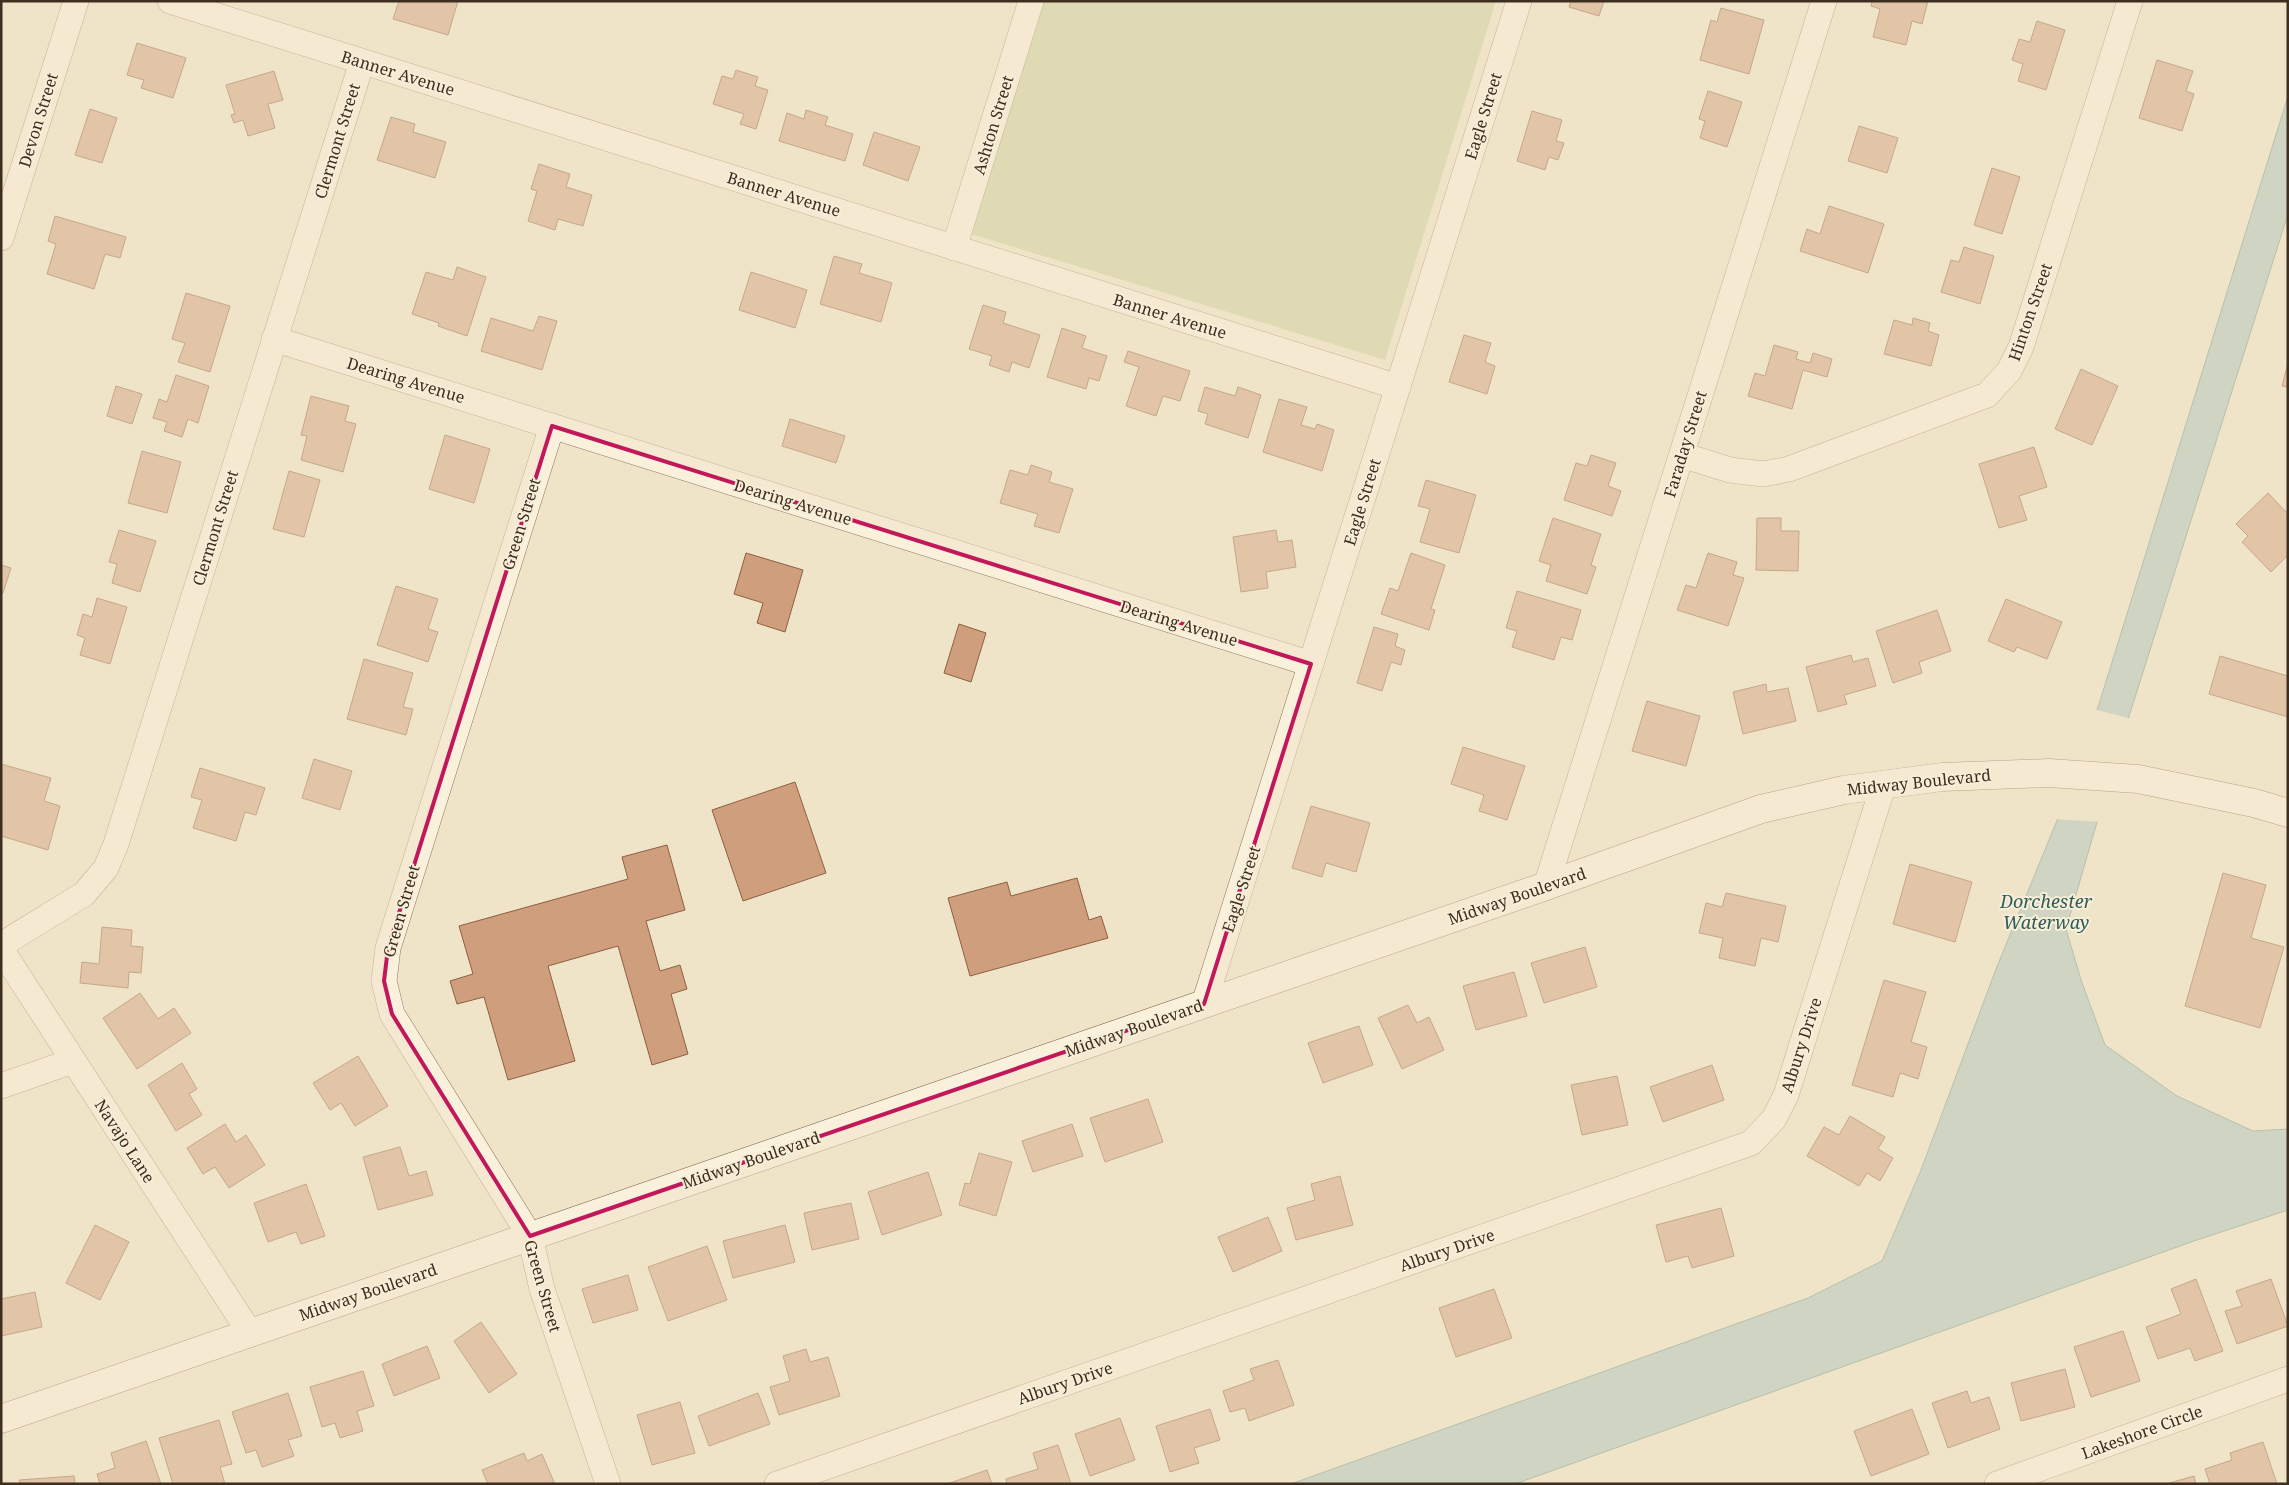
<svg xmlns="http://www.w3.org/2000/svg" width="2289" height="1485" font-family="'Noto Serif',serif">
  <rect width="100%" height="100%" fill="#f0e4c8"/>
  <!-- green -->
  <polygon fill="#c9cf9b" points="1044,1 1496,1 1385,360 971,234"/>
  <!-- water -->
  <polygon fill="#a9c4bc" stroke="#6f938a" points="2288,96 2288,214 2113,767 2066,929 2081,980 2105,1045 2177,1096 2253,1131 2288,1129 2288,1210 2194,1241 1515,1484 1291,1484 1808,1298 1882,1261 1921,1170 1996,969 2081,762"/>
  <!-- pier -->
  <polygon fill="#f0e4c8" points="2093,709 2132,719 2100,822 2055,819 2078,761"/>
  <!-- building -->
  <g fill="#cf9f7d" stroke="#8d5f41">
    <polygon points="399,1 458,1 448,35 393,19"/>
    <polygon points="1571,1 1604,1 1599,16 1569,7"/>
    <polygon points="1872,1 1928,1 1922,24 1912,21 1906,45 1873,37 1880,9 1871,6"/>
    <polygon points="1721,8 1764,20 1749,74 1700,60 1711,20 1717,22"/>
    <polygon points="2037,21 2065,30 2046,90 2018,81 2023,64 2012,60 2019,39 2030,42"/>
    <polygon points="137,43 186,58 173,98 141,88 144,80 127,75"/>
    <polygon points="2157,60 2193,71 2186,91 2194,94 2182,131 2139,118"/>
    <polygon points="736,70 758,77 755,86 768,90 756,129 740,124 744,114 713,104 722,76 733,79"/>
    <polygon points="274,71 283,100 268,104 275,128 248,136 243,120 234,123 231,115 235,114 226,85"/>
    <polygon points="1708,91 1742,102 1727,147 1700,138 1705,121 1699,119"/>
    <polygon points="90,109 117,118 102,163 75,155"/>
    <polygon points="806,110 828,117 825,125 853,134 845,161 779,141 787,113 804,119"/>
    <polygon points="1532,111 1562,120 1556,141 1564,143 1558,160 1549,157 1545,170 1517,161"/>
    <polygon points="391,117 415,124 413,132 446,142 435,178 377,160"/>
    <polygon points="1859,126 1898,138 1887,173 1848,161"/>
    <polygon points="874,132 920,147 908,181 863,165"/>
    <polygon points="539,164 570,174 566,187 592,195 583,226 558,219 555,230 528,221 537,191 531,189"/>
    <polygon points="1992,168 2020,177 2002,234 1974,225"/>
    <polygon points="1829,206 1884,224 1868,273 1800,251 1807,229 1820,234"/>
    <polygon points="55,216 126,237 120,258 105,254 94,289 47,274 56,244 48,241"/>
    <polygon points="1964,247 1994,256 1980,304 1941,292 1951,260 1959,262"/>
    <polygon points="834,256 862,264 859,273 892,283 881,322 820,304"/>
    <polygon points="457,267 486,277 467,336 438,326 439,323 412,314 426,272 453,280"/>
    <polygon points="751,272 807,290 795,328 739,310"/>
    <polygon points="186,293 230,306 210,372 178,362 185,343 172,339"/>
    <polygon points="983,305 1006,312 1003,323 1040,335 1029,368 1012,362 1009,372 989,365 992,356 969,349"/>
    <polygon points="539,316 557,321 542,370 481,351 491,318 533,331"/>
    <polygon points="1913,318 1930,323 1928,331 1939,335 1931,366 1884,354 1894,320 1912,325"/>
    <polygon points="1062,328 1086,336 1082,348 1107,356 1099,381 1089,378 1086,389 1047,377"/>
    <polygon points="1464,335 1491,343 1485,362 1495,366 1487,394 1449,382"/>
    <polygon points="1774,345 1798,352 1796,359 1810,363 1813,353 1832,359 1827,377 1803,370 1792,409 1748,396 1755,373 1765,376"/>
    <polygon points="1128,351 1190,371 1180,401 1163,396 1156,416 1126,406 1139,367 1124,362"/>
    <polygon points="2288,363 2288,387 2282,386"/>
    <polygon points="2081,369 2118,386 2092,445 2055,429"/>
    <polygon points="176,375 209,386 198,423 188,419 182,437 164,431 167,422 153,418 159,399 167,402"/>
    <polygon points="116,386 142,394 132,424 107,416"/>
    <polygon points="1205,387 1235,396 1238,387 1261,395 1248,438 1205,424 1208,414 1198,411"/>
    <polygon points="311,396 349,406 345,421 356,424 343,472 301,460 307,436 301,435"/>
    <polygon points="1279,399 1307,407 1301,425 1315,429 1317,424 1334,430 1322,471 1263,452"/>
    <polygon points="790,419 845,436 836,463 782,446"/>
    <polygon points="445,435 490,449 474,503 429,489"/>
    <polygon points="2034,447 2047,487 2019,496 2027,520 1999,528 1979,464"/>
    <polygon points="142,451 181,462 167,513 128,503"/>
    <polygon points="1591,455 1616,463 1608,486 1621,491 1612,516 1564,500 1576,463 1587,466"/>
    <polygon points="1031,465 1052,472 1049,482 1073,489 1059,533 1034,526 1038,514 1000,503 1010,470 1028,475"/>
    <polygon points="289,471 320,480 304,537 273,529"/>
    <polygon points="1426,480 1476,495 1459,553 1420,542 1430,509 1418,506"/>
    <polygon points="2268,493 2288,514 2288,555 2271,572 2242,542 2248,536 2236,524"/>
    <polygon points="1553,518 1601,534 1591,565 1596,567 1587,594 1546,581 1551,565 1539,561"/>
    <polygon points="1757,518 1781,518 1781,531 1799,531 1798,571 1756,570"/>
    <polygon points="119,530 156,541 140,592 112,583 117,564 109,562"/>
    <polygon points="1276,530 1278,542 1292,540 1296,567 1266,572 1268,588 1241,592 1233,537"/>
    <polygon points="746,553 803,570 785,632 757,623 763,603 734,594"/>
    <polygon points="1411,553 1445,565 1431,609 1435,610 1429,630 1381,614 1390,588 1398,591"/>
    <polygon points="1708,553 1737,562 1733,575 1744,578 1728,626 1677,610 1686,585 1696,588"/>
    <polygon points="1,565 11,568 3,593 1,593"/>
    <polygon points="396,586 438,599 428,629 438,632 428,662 377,645"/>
    <polygon points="1517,591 1581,610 1572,640 1561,637 1554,660 1512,647 1517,631 1506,628"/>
    <polygon points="97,598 127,607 110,664 80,655 85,638 77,635 83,614 92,617"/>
    <polygon points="2006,599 2062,622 2047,659 2017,647 2014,652 1988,641"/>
    <polygon points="1937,610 1951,651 1919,662 1922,673 1893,683 1876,631"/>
    <polygon points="959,624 986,633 971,682 944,673"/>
    <polygon points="1374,627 1398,634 1395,646 1405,650 1401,665 1391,662 1382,691 1357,683"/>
    <polygon points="1851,655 1853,662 1868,658 1876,686 1844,695 1847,704 1818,712 1806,667"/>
    <polygon points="2220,656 2288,676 2288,717 2209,694"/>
    <polygon points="364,659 413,673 403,707 413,709 406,735 347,719"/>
    <polygon points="1766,684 1767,692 1788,688 1796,721 1743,734 1733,692"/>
    <polygon points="1647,701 1700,716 1686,766 1632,751"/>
    <polygon points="1463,747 1525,766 1507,820 1479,811 1484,795 1451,784"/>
    <polygon points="314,759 352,771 340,810 302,798"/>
    <polygon points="1,764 51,778 44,801 60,806 48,850 1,836"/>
    <polygon points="200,768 265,788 256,815 245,812 236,841 193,828 202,800 191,797"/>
    <polygon points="795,782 826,873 743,901 712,810"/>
    <polygon points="1311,806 1370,823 1356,872 1326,863 1322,877 1292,868"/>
    <polygon points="667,845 685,910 646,921 660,971 680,965 687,989 671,994 688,1054 652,1065 618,946 548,966 575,1061 508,1080 484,997 457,1004 450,981 473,974 459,926 628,879 622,857"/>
    <polygon points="1910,864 1972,882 1955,942 1893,924"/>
    <polygon points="2223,873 2266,885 2251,938 2284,947 2260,1028 2185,1006"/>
    <polygon points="1077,878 1089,920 1101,916 1108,938 970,976 948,898 1007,882 1011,896"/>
    <polygon points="1726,893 1786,906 1778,942 1761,938 1755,966 1719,958 1723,938 1699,933 1706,903 1722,907"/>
    <polygon points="102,927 132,930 131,946 143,947 141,973 129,972 128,988 80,983 82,962 99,964"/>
    <polygon points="1585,947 1597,987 1544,1003 1531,963"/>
    <polygon points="1514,972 1527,1016 1476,1030 1463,986"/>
    <polygon points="1884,980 1926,992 1911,1042 1927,1047 1918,1079 1900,1073 1893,1097 1852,1085"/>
    <polygon points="140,993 158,1019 174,1008 191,1033 137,1069 103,1018"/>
    <polygon points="1408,1005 1417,1023 1429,1017 1444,1050 1402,1069 1378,1018"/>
    <polygon points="1359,1026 1373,1065 1323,1083 1308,1043"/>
    <polygon points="358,1056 388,1106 355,1126 341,1103 330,1110 313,1083"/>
    <polygon points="182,1063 197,1089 189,1094 202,1115 176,1131 148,1085"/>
    <polygon points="1712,1065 1724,1100 1663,1122 1650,1087"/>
    <polygon points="1617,1076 1628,1125 1582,1135 1571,1085"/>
    <polygon points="1148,1099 1163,1142 1105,1162 1090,1118"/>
    <polygon points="1850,1116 1885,1137 1878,1149 1893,1158 1880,1181 1867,1173 1859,1186 1807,1156 1824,1127 1839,1135"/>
    <polygon points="225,1124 236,1142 246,1135 265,1165 229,1188 215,1167 203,1174 187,1148"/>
    <polygon points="1072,1124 1083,1156 1033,1172 1022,1141"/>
    <polygon points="400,1147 409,1176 426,1171 433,1195 378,1210 363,1157"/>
    <polygon points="979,1153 1012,1162 996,1216 959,1205 965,1183 970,1184"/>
    <polygon points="928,1172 942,1215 882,1235 868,1192"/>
    <polygon points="1340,1176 1353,1225 1296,1240 1287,1208 1315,1200 1311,1184"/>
    <polygon points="306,1184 325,1236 301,1244 296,1232 268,1242 254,1203"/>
    <polygon points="851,1203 859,1239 812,1250 804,1213"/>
    <polygon points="1721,1208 1734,1256 1692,1268 1688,1256 1666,1262 1656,1225"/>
    <polygon points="1268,1217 1282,1251 1233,1272 1218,1237"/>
    <polygon points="95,1225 129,1242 100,1300 66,1283"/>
    <polygon points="785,1225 795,1262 733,1278 723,1241"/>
    <polygon points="707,1246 727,1300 668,1321 648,1267"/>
    <polygon points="628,1275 638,1310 593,1323 582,1289"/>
    <polygon points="2196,1279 2223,1351 2195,1361 2190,1348 2158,1359 2146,1327 2181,1314 2171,1289"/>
    <polygon points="2271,1279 2288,1326 2237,1344 2225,1311 2242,1306 2236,1291"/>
    <polygon points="1494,1289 1512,1338 1456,1357 1439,1308"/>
    <polygon points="35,1292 42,1327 1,1336 1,1299"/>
    <polygon points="481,1322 517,1374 489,1393 454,1341"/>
    <polygon points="2123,1331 2140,1381 2091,1397 2074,1347"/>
    <polygon points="427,1346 440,1378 394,1396 382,1364"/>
    <polygon points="806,1349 810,1362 828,1357 840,1396 779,1415 770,1387 790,1381 783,1356"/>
    <polygon points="1278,1360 1294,1405 1249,1421 1245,1408 1230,1412 1223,1391 1254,1380 1250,1369"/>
    <polygon points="2065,1369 2075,1407 2021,1421 2011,1383"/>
    <polygon points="363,1371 374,1406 357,1411 363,1431 340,1438 335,1423 322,1427 310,1387"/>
    <polygon points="1967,1391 1971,1403 1989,1397 2000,1429 1948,1448 1932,1403"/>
    <polygon points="288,1393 302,1436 288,1440 294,1456 262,1467 256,1450 246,1453 232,1412"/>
    <polygon points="758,1393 770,1424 709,1446 698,1416"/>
    <polygon points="680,1402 695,1453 652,1465 637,1415"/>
    <polygon points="1210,1409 1220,1440 1194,1448 1199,1463 1170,1472 1156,1426"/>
    <polygon points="1912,1409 1929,1454 1871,1476 1854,1431"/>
    <polygon points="1120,1418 1135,1460 1090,1476 1075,1434"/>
    <polygon points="219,1420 232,1464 220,1467 225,1484 173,1484 159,1438"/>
    <polygon points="146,1441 161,1484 100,1484 97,1474 115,1468 111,1453"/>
    <polygon points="2263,1442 2277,1484 2210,1484 2205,1469 2232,1460 2230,1453"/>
    <polygon points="1058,1445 1071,1484 1007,1484 1006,1479 1038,1469 1033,1453"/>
    <polygon points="524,1453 527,1461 542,1454 554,1482 549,1484 488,1484 482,1470"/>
    <polygon points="987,1470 992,1484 947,1484"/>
    <polygon points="74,1476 75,1484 20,1484 19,1480"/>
    <polygon points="2194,1476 2196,1484 2166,1484"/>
  </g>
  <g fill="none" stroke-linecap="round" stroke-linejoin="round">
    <defs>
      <g id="street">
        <polyline points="170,1 1398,387"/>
        <polyline points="1,238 76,1"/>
        <polyline points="954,248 1031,1"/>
        <polyline points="274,339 1311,664"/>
        <polyline points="552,426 388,948 384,981 392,1014 530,1236 542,1289 608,1484"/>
        <polyline points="1682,455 1730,470 1763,474 1789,469 1987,395 2009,371 2021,347 2130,1"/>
        <polyline points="1546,886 1824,1"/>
        <polyline points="1,945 84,894 106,868 116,844 362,62"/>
        <polyline points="1,949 250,1333"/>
        <polyline points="1204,1004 1519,1"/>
        <polyline points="1,1086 73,1061"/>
        <polyline points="777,1484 1751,1143 1774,1119 1786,1095 1884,783"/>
        <polyline points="1997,1484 2288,1379"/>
      </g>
      <polyline id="secondary" points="1,1419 1546,886 1761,809 1844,790 1942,777 2049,773 2138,779 2254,803 2288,813"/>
    </defs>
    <!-- street casing -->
    <use href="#street" stroke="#8d765c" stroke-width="26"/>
    <!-- secondary casing -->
    <use href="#secondary" stroke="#6f573f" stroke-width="29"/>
    <!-- street -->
    <use href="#street" stroke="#faf1dc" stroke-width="25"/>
    <!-- secondary -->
    <use href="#secondary" stroke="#faf1dc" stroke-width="28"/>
  </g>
  <!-- marked area -->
  <path d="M0 0H2289V1485H0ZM552,426L1311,664L1204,1004L530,1236L392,1014L384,981L388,948Z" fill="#f0e4c8" fill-opacity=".55" fill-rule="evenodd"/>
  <path fill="none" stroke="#c2185b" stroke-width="4" stroke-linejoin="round" d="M552,426L1311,664L1204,1004L530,1236L392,1014L384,981L388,948Z"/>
  <g text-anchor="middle" stroke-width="4" stroke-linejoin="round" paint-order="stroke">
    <!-- street labels -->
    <g font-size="16" fill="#3d2e20" stroke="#f7eed8">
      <text transform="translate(398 73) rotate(17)" y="6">Banner Avenue</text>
      <text transform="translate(1483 116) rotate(-73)" y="6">Eagle Street</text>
      <text transform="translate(38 120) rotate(-73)" y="6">Devon Street</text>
      <text transform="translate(993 125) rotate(-73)" y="6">Ashton Street</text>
      <text transform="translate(337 141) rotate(-73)" y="6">Clermont Street</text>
      <text transform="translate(784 194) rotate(17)" y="6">Banner Avenue</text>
      <text transform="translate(2030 312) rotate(-71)" y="6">Hinton Street</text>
      <text transform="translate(1170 316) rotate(17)" y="6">Banner Avenue</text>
      <text transform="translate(406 380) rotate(17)" y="6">Dearing Avenue</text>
      <text transform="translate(1685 444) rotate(-73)" y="6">Faraday Street</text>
      <text transform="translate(793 502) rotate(17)" y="6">Dearing Avenue</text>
      <text transform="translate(1362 502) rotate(-73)" y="6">Eagle Street</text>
      <text transform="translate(521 524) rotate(-73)" y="6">Green Street</text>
      <text transform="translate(215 528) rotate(-73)" y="6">Clermont Street</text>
      <text transform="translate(1179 623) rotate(17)" y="6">Dearing Avenue</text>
      <text transform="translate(1919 782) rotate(-6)" y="6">Midway Boulevard</text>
      <text transform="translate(1241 889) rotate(-72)" y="6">Eagle Street</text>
      <text transform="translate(1517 896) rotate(-19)" y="6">Midway Boulevard</text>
      <text transform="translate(401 911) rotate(-74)" y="6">Green Street</text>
      <text transform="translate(1134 1028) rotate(-19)" y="6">Midway Boulevard</text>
      <text transform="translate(1801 1045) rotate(-72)" y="6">Albury Drive</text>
      <text transform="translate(125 1141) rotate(57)" y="6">Navajo Lane</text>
      <text transform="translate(751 1160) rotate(-19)" y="6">Midway Boulevard</text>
      <text transform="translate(1447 1250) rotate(-19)" y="6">Albury Drive</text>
      <text transform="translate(543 1286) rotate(74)" y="6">Green Street</text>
      <text transform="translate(368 1292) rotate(-19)" y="6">Midway Boulevard</text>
      <text transform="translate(1065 1383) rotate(-19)" y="6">Albury Drive</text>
      <text transform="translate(2142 1432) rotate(-20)" y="6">Lakeshore Circle</text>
    </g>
    <!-- water labels -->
    <g font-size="18" font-style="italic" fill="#2f5d5a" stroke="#f7eed8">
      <text x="2046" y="908">Dorchester<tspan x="2046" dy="21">Waterway</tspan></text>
    </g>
  </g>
  <!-- border -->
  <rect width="2289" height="1485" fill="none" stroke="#3d2e20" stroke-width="5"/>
</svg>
